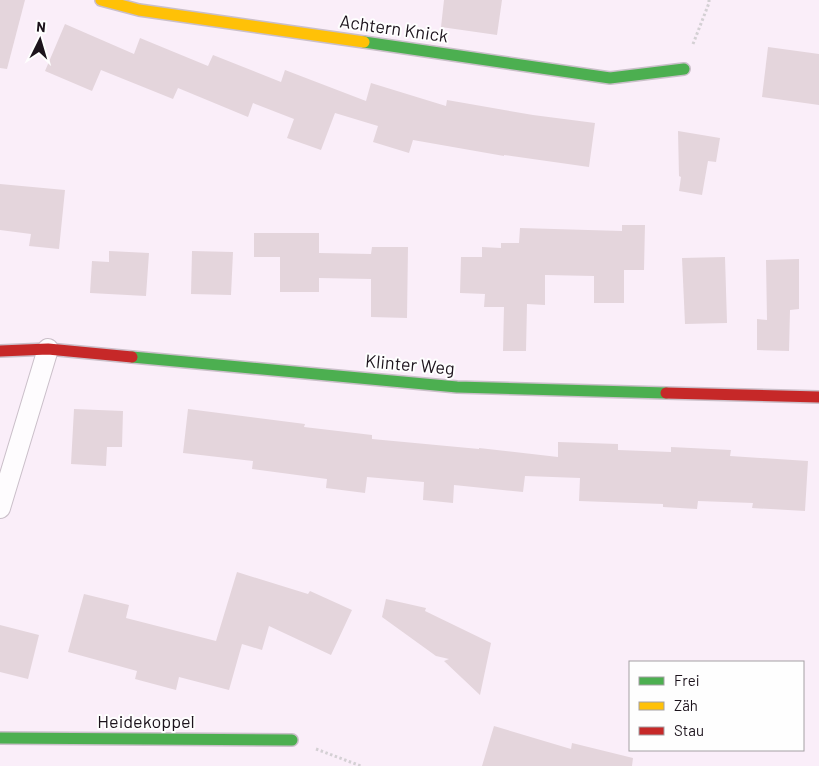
<svg xmlns="http://www.w3.org/2000/svg" width="819" height="766" font-family="Barlow,sans-serif">
  <rect width="100%" height="100%" fill="#faeef9"/>
  <!-- building -->
  <g fill="#e4d5dc">
    <polygon points="0,0 25,0 7,69 0,68"/>
    <polygon points="444,0 502,0 497,35 441,27"/>
    <polygon points="65,24 134,54 140,38 208,66 213,55 281,82 285,70 366,101 371,83 446,106 447,100 533,115 595,123 589,167 504,155 504,156 413,140 409,153 373,142 378,126 335,113 321,150 287,138 294,119 253,103 248,117 178,88 173,99 101,70 92,91 45,71"/>
    <polygon points="768,47 819,54 819,105 762,97"/>
    <polygon points="678,131 720,138 716,162 708,161 702,195 679,191 681,177 679,176"/>
    <polygon points="0,184 65,190 59,249 29,246 31,234 0,230"/>
    <polygon points="622,225 645,225 644,270 624,270 624,303 594,303 594,276 545,275 545,305 527,304 526,351 503,351 504,307 484,307 485,294 460,293 461,257 482,257 482,247 501,248 501,243 519,243 520,228 622,231"/>
    <polygon points="254,233 319,233 319,253 371,254 372,247 408,247 407,318 371,317 371,279 319,278 319,292 280,292 280,257 254,257"/>
    <polygon points="109,251 149,253 146,296 90,293 92,261 109,262"/>
    <polygon points="192,251 233,252 231,295 191,294"/>
    <polygon points="725,257 727,323 685,324 682,258"/>
    <polygon points="799,259 799,309 790,310 789,351 757,350 757,319 767,320 766,260"/>
    <polygon points="74,409 123,411 122,447 107,447 106,466 71,464"/>
    <polygon points="188,409 305,424 304,427 372,435 372,439 479,449 479,448 558,457 558,442 618,444 618,450 671,452 671,447 731,450 730,456 808,461 805,511 752,508 753,503 698,501 697,509 663,507 663,504 579,501 580,478 525,476 523,492 454,485 453,503 423,500 424,482 367,477 365,493 326,488 327,479 252,469 253,461 183,453"/>
    <polygon points="237,572 308,594 310,591 352,610 331,655 269,626 262,650 242,644 229,690 179,677 176,690 135,679 137,671 68,652 84,594 129,605 126,618 216,641"/>
    <polygon points="386,599 426,608 425,611 491,643 480,695 444,661 449,659 436,656 382,617"/>
    <polygon points="0,625 39,635 28,679 0,672"/>
    <polygon points="494,726 571,749 572,743 633,758 632,766 482,766"/>
  </g>
  <g fill="none" stroke-linecap="round" stroke-linejoin="round">
    <defs>
      <polyline id="street" points="0,508 48,349"/>
      <g id="fast">
        <polyline points="364,42 610,78 684,69"/>
        <polyline points="132,357 457,387 666,393"/>
        <polyline points="0,738 292,740"/>
      </g>
      <polyline id="slow" points="101,0 139,10 364,42"/>
      <g id="jam">
        <polyline points="0,351 48,349 132,357"/>
        <polyline points="666,393 819,397"/>
      </g>
    </defs>
    <!-- street casing -->
    <use href="#street" stroke="#cabfc9" stroke-width="22"/>
    <!-- fast casing -->
    <use href="#fast" stroke="#cabfc9" stroke-width="14"/>
    <!-- slow casing -->
    <use href="#slow" stroke="#cabfc9" stroke-width="14"/>
    <!-- jam casing -->
    <use href="#jam" stroke="#cabfc9" stroke-width="14"/>
    <!-- path -->
    <g stroke="#d4d0d4" stroke-width="3" stroke-dasharray="2.5 2.5" stroke-linecap="butt">
      <polyline points="693,44 709,3 709,0"/>
      <polyline points="316,749 361,766"/>
    </g>
    <!-- street -->
    <use href="#street" stroke="#fefcfe" stroke-width="20"/>
    <!-- fast -->
    <use href="#fast" stroke="#4caf50" stroke-width="11"/>
    <!-- slow -->
    <use href="#slow" stroke="#ffc107" stroke-width="11"/>
    <!-- jam -->
    <use href="#jam" stroke="#c62828" stroke-width="11"/>
  </g>
  <g text-anchor="middle" stroke-width="4" stroke-linejoin="round" paint-order="stroke">
    <!-- street labels -->
    <g font-size="18" fill="#1c131c" stroke="#fefefe">
      <text transform="translate(394 29) rotate(8)" y="6">Achtern Knick</text>
      <text transform="translate(410 365) rotate(5)" y="6">Klinter Weg</text>
      <text x="146" y="728">Heidekoppel</text>
    </g>
  </g>
  <!-- legend -->
  <rect x="629" y="661" width="175" height="90" fill="#fefefe" stroke="#a4a0a4"/>
  <rect x="639" y="677" width="25" height="8" fill="#4caf50" stroke="#a4a0a4"/>
  <text x="674" y="686" font-size="15" fill="#1c131c">Frei</text>
  <rect x="639" y="702" width="25" height="8" fill="#ffc107" stroke="#a4a0a4"/>
  <text x="674" y="711" font-size="15" fill="#1c131c">Zäh</text>
  <rect x="639" y="727" width="25" height="8" fill="#c62828" stroke="#a4a0a4"/>
  <text x="674" y="736" font-size="15" fill="#1c131c">Stau</text>
  <!-- north arrow -->
  <g transform="translate(40 40) rotate(5)" stroke="#fefefe" stroke-width="4" paint-order="stroke">
  <path d="M0-4L9 19L0 12L-9 19Z" fill="#1c131c"/>
  <text y="-8" font-size="14" font-weight="bold" text-anchor="middle" fill="#1c131c">N</text>
  </g>
</svg>
